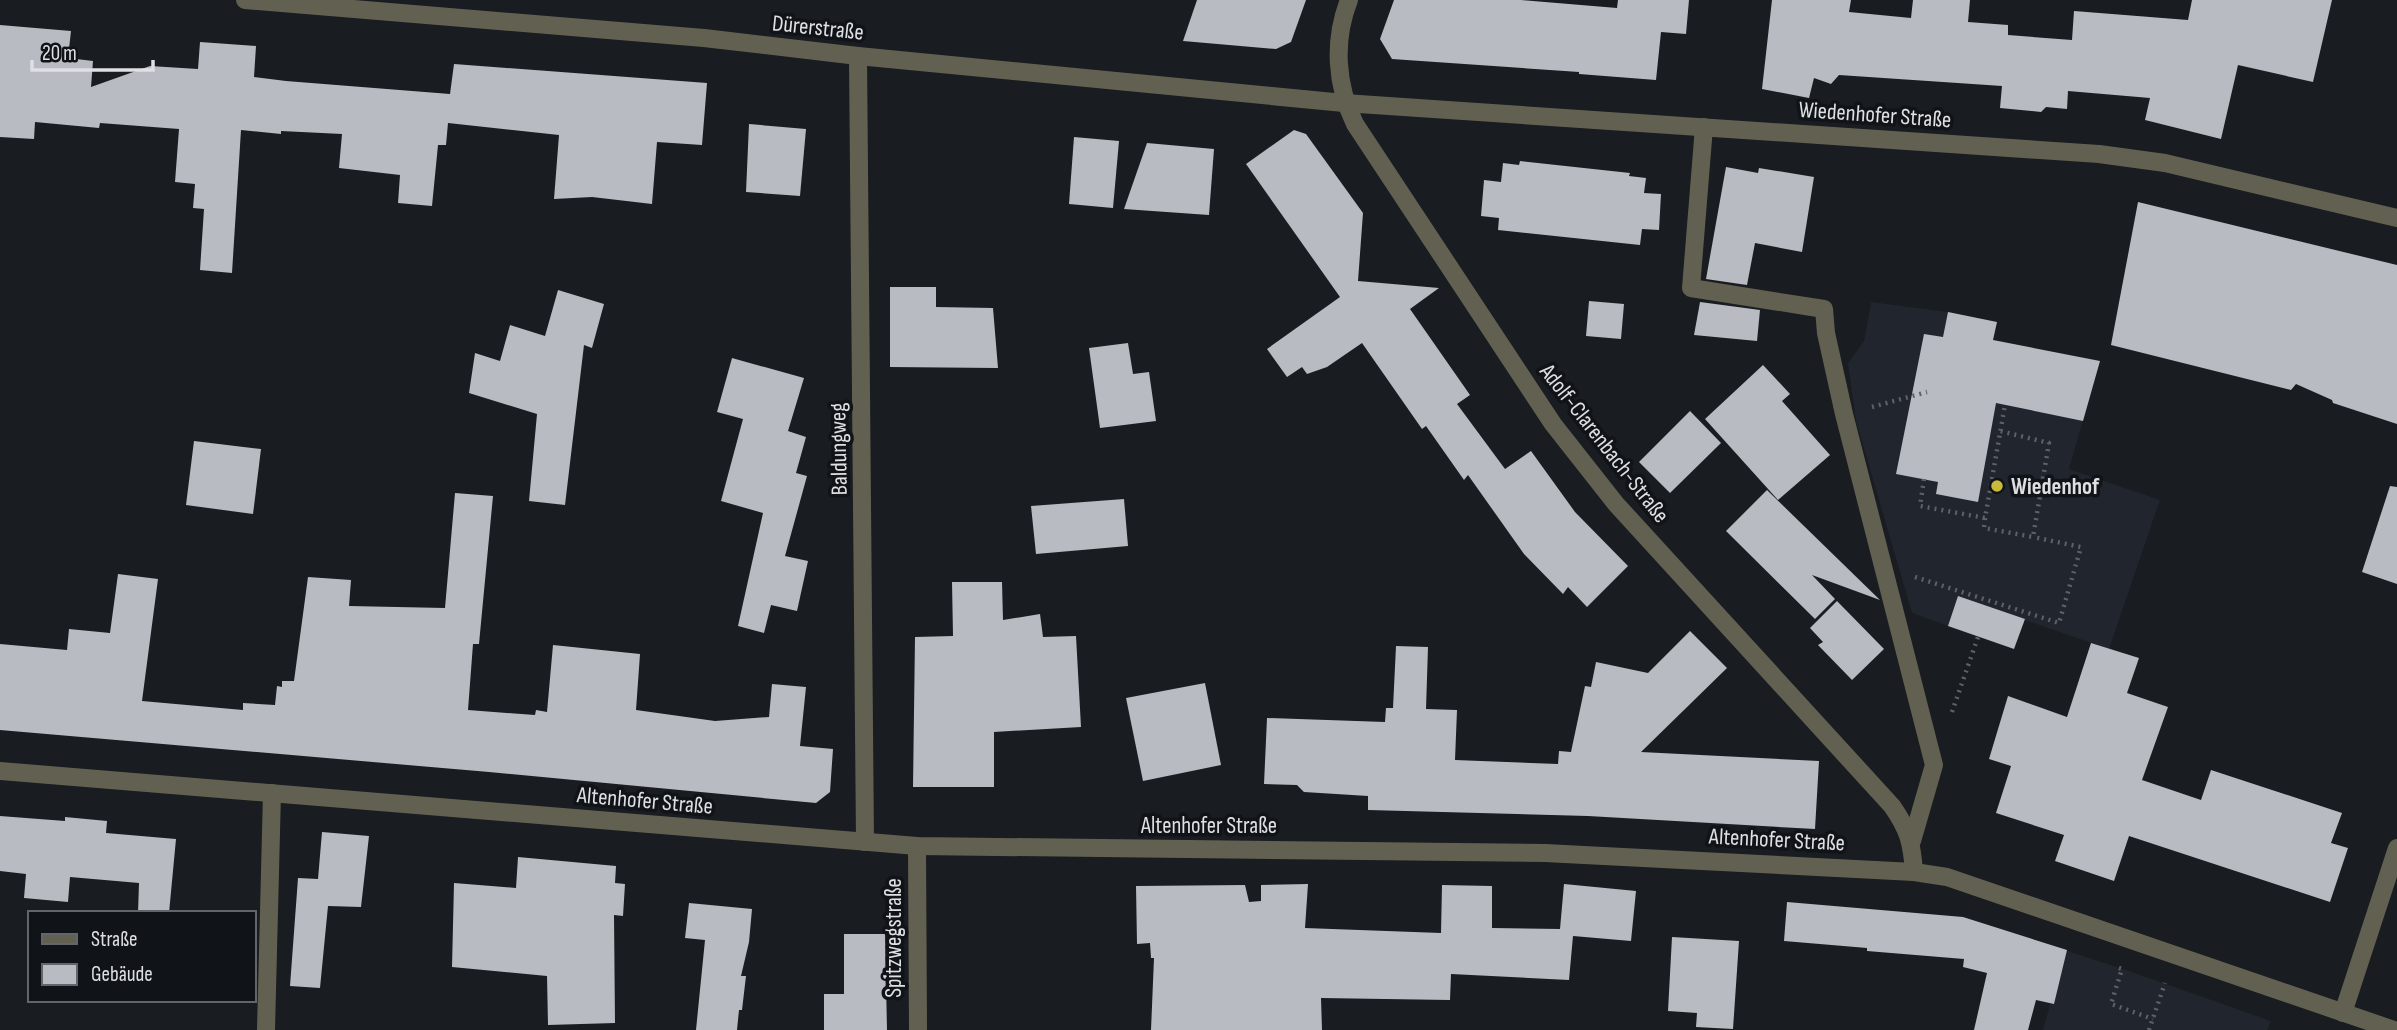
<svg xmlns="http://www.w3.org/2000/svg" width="2397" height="1030" font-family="'Sofia Sans Condensed',sans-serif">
  <rect width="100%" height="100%" fill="#191c20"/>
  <!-- built -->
  <g fill="#20252e">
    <polygon points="1871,302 1948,312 1997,322 1993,340 2100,362 2069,469 2160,500 2109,649 1958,597 1948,626 1912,613 1856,421 1848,363 1864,341"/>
    <polygon points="2065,950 2129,971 2271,1021 2267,1030 2043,1030"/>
  </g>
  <!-- building -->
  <g fill="#b8bbc1">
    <polygon points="1197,0 1306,0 1291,42 1276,49 1183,41"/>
    <polygon points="1394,0 1521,0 1617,8 1618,0 1689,0 1686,34 1661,32 1656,80 1579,74 1579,72 1392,59 1380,39"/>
    <polygon points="1772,0 1851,0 1849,12 1911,18 1913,0 1970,0 1968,22 2008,25 2008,35 2072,40 2074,11 2188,20 2192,0 2332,0 2313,82 2238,65 2221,139 2145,120 2150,98 2068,91 2067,109 2046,107 2041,112 2000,108 2002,86 1839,75 1831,84 1814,78 1809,98 1762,89"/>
    <polygon points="0,25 71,31 68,58 93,61 91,87 150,66 198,69 200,42 256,46 254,77 286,81 450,94 454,64 707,83 702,145 657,142 652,204 592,197 554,199 559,135 448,123 446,145 438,145 432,206 398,203 400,175 339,168 342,134 281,131 281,134 241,130 232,273 200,270 204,209 193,208 195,184 175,182 179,129 100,123 99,128 35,122 34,139 0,137"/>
    <polygon points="749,124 806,129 800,196 746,192"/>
    <polygon points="1294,130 1306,134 1363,213 1358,281 1439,288 1410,309 1470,395 1457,404 1505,469 1531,451 1575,512 1628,566 1587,607 1568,587 1563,594 1524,554 1468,475 1464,480 1426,426 1422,429 1362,343 1327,367 1307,374 1302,367 1287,377 1267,349 1340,297 1246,164"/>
    <polygon points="1074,137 1119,141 1113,208 1069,204"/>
    <polygon points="1147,143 1214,149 1209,215 1124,209"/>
    <polygon points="1520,161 1630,173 1629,176 1646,178 1644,193 1661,194 1659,230 1642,229 1640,245 1498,230 1499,218 1481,216 1484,180 1501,182 1503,163 1519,165"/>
    <polygon points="1726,167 1758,173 1759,168 1814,177 1802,252 1755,243 1747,285 1706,279"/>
    <polygon points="2138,202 2397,265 2397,424 2333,403 2332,400 2296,384 2291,390 2111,345"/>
    <polygon points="890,287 936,287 936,307 993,308 998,368 890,367"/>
    <polygon points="558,290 604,304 592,348 584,345 565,505 529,501 537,414 469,393 475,353 500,361 510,325 545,336"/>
    <polygon points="1589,301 1624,304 1621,339 1586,336"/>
    <polygon points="1700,302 1760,310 1757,341 1694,335"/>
    <polygon points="1948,312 1997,322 1993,340 2100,361 2083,421 1996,403 1978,502 1936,494 1938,482 1896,474 1924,334 1943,337"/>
    <polygon points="1128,343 1133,374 1149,372 1156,421 1100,428 1089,348"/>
    <polygon points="732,358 804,378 788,431 806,437 796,473 807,476 785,556 808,561 797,611 771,605 764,633 738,626 763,513 721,501 743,419 717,412"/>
    <polygon points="1763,365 1790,394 1782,401 1830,455 1778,500 1705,419"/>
    <polygon points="1690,411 1721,443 1670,493 1639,462"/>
    <polygon points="194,441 261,449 253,514 186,505"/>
    <polygon points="2390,486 2397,487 2397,584 2362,572"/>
    <polygon points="1767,490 1880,600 1812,575 1835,599 1815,619 1726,531"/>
    <polygon points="455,493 493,496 479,644 473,644 468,710 535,715 536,710 547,712 553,645 640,654 636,710 715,721 769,717 772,684 806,687 800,746 833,749 830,792 816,803 489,772 0,730 0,644 67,650 69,629 110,633 118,574 158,579 142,701 243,710 243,703 275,705 277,686 282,687 282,681 294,681 308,577 351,580 349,606 445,608"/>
    <polygon points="1124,499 1128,546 1036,554 1031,506"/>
    <polygon points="952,582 1002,582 1003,620 1040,614 1043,637 1076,636 1081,727 994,732 994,787 913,787 915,637 953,636"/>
    <polygon points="1958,596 2025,619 2014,649 1948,626"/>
    <polygon points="1837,601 1884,649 1852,680 1818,645 1823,642 1810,628"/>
    <polygon points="1690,631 1727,668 1641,752 1819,761 1815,829 1588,816 1368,810 1368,796 1304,792 1297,785 1264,784 1267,718 1385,722 1386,708 1393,708 1396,646 1428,647 1426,709 1457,710 1455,760 1558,764 1559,751 1571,752 1585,686 1591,687 1596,662 1648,673"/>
    <polygon points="2091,643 2139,658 2127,693 2168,707 2142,780 2201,800 2211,770 2342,813 2331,843 2348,848 2330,902 2129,836 2114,881 2055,861 2064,835 1996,813 2011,766 1989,759 2008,696 2067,717"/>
    <polygon points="1205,683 1221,765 1143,781 1126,698"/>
    <polygon points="0,816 65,821 65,817 107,821 106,833 176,839 169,913 138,913 139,883 70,877 68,902 24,898 26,874 0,871"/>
    <polygon points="322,832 369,836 361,907 328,906 320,988 290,986 298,878 318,879"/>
    <polygon points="518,857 616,866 615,883 625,884 623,916 614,915 615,1023 548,1025 547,976 452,967 454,883 516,888"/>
    <polygon points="1308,884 1305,928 1441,933 1442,885 1492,886 1492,928 1560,929 1564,884 1636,891 1631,941 1573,936 1569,980 1451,974 1450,1000 1321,998 1322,1030 1151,1030 1154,958 1151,958 1150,943 1137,944 1136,886 1245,885 1249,902 1261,901 1261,885"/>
    <polygon points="1787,902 1963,917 2067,950 2054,1004 2036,1000 2028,1030 1974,1030 1987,973 1963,967 1964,959 1867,951 1867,948 1784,941"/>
    <polygon points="689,903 752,909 749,942 741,976 746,976 742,1010 739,1010 737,1030 696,1030 705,940 685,938"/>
    <polygon points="844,934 885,934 887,1030 824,1030 824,994 844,994"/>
    <polygon points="1672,937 1739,941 1733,1029 1696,1027 1697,1013 1668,1011"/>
  </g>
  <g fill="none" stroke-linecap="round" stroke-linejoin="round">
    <!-- path -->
    <g stroke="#5f6165" stroke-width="4.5" stroke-dasharray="2 5" stroke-linecap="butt">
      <polyline points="1872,407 1927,392"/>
      <polyline points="1924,479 1920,506 1985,518 2005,405"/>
      <polyline points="1985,518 1984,528 2033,537 2049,443 2000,431"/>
      <polyline points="1915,577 2059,623 2081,547 2033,537"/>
      <polyline points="1952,712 1978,637"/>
      <polyline points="2119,968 2122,969 2111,1004 2153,1019"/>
      <polyline points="2149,1030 2165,983"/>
    </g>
    <!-- service -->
    <polyline stroke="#626151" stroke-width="18" points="1704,127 1691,288 1824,309 1826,333 1844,414 1934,765 1912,841"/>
    <!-- minor -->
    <g stroke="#626151" stroke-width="18">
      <polyline points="245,0 704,38 858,56 1344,103 2099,154 2165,163 2397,218"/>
      <path d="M1349,0C1333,41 1336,85 1355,124L1553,424L1616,504L1892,806C1909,830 1912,844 1914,872"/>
      <polyline points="858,56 865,842"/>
      <polyline points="0,771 917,846 1545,853 1914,872 1947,877 2394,1030"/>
      <polyline points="917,846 918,1030"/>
      <polyline points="2343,1013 2397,848"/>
      <polyline points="266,1030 272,793"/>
    </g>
  </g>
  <!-- markers -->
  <circle fill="#c9ba3a" stroke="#101317" stroke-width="2.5" cx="1997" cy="486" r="7"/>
  <g text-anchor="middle" stroke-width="7" stroke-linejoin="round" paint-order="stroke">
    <!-- street labels -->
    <g font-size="23" fill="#dee0e3" stroke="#101317">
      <text transform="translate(818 27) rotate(6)" y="8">Dürerstraße</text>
      <text transform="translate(1875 114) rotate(4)" y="8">Wiedenhofer Straße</text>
      <text transform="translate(1605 443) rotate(52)" y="8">Adolf-Clarenbach-Straße</text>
      <text transform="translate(838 449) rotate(-91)" y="8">Baldungweg</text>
      <text transform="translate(645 800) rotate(5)" y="8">Altenhofer Straße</text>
      <text x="1209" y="833">Altenhofer Straße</text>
      <text transform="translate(1777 839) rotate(3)" y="8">Altenhofer Straße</text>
      <text transform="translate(893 938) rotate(-90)" y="8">Spitzwegstraße</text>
    </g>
    <!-- poi labels -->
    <g font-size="23" font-weight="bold" fill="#dee0e3" stroke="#101317" text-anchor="start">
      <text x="2011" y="494">Wiedenhof</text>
    </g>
  </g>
  <!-- legend -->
  <rect x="28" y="911" width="228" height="91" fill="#101317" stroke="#626569" stroke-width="2"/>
  <rect x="42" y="934" width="35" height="10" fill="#626151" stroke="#626569" stroke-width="2"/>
  <text x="91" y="946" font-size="21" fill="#dee0e3">Straße</text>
  <rect x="42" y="964" width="35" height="21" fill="#b8bbc1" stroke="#626569" stroke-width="2"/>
  <text x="91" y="981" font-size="21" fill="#dee0e3">Gebäude</text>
  <!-- scale -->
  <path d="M32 60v10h121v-10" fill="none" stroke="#dee0e3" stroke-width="3.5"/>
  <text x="42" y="60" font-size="21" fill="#dee0e3" stroke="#101317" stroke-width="5" paint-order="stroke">20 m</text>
</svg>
